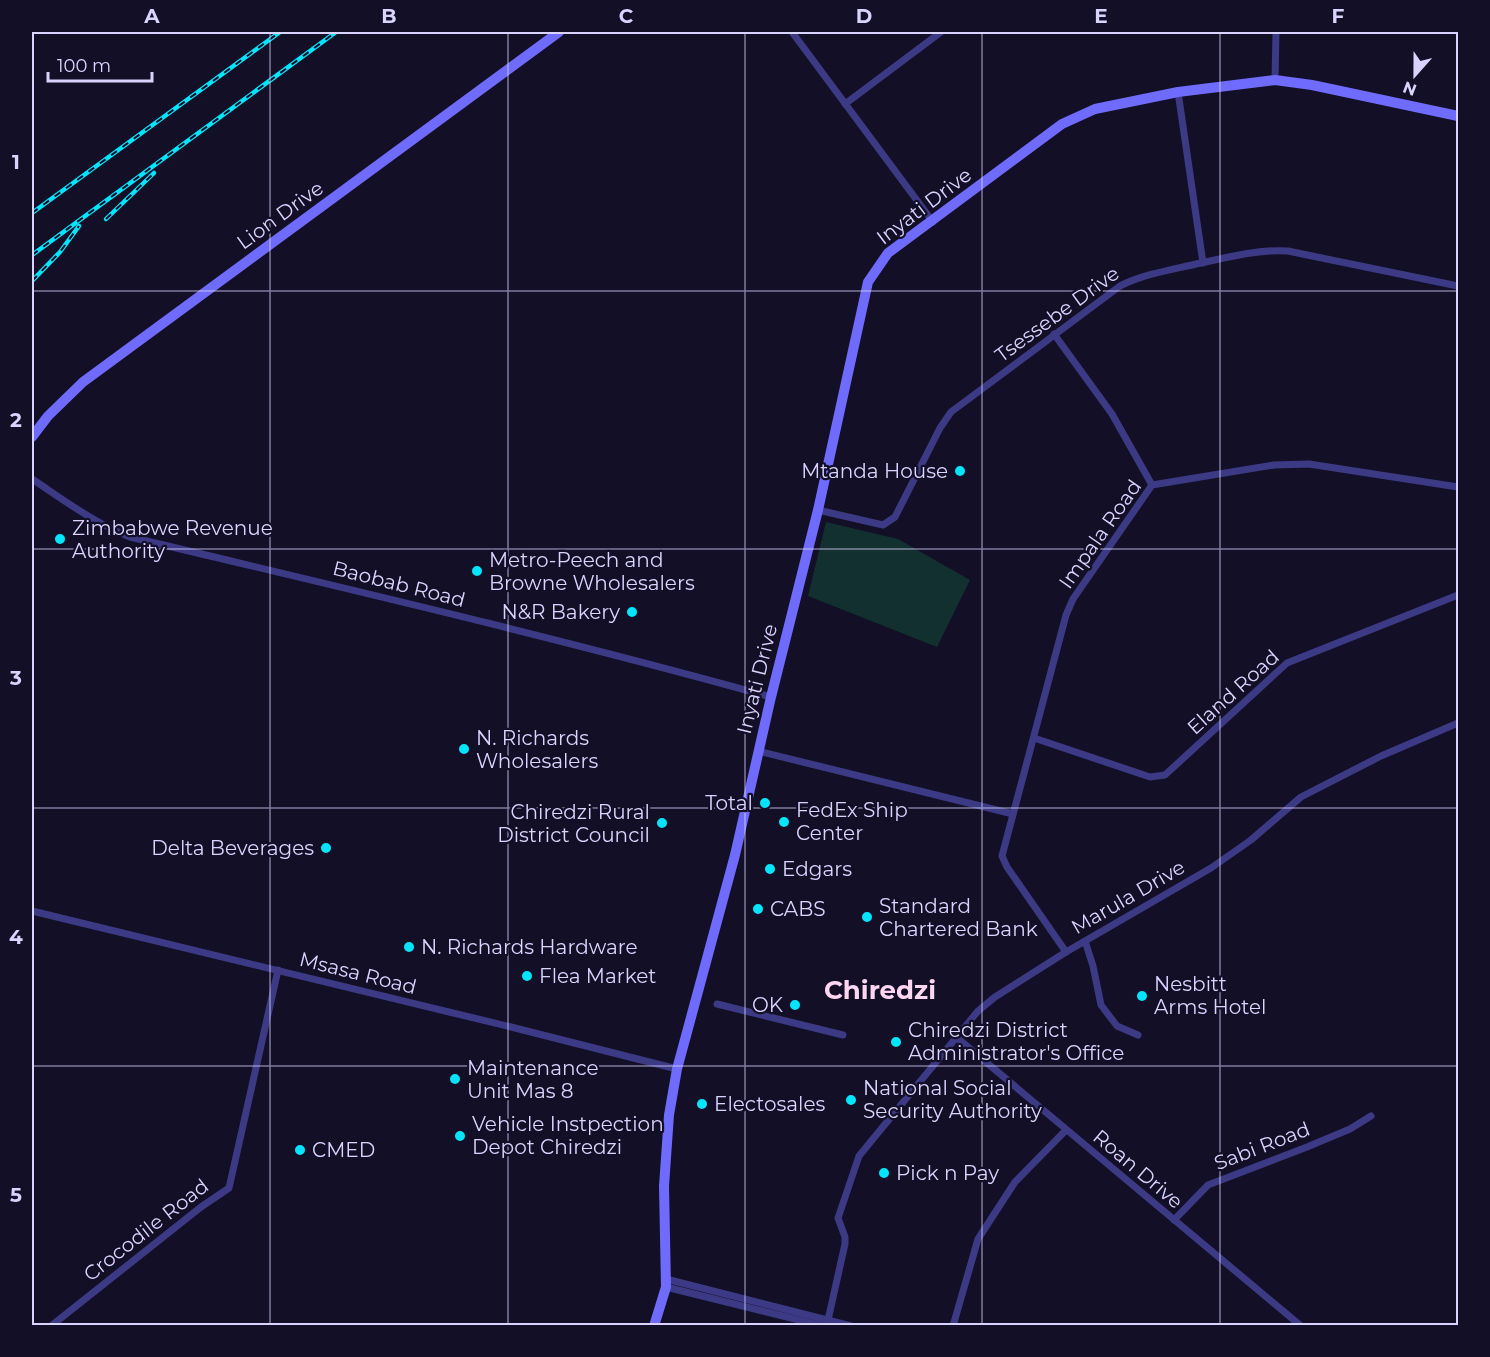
<svg xmlns="http://www.w3.org/2000/svg" width="1490" height="1357" font-family="Montserrat,sans-serif">
  <rect width="100%" height="100%" fill="#130f26"/>
  <!-- green -->
  <polygon fill="#12302f" points="826,522 898,539 970,580 937,647 808,596"/>
  <g fill="none" stroke-linecap="round" stroke-linejoin="round">
    <!-- street -->
    <g stroke="#3d3a85" stroke-width="7">
      <polyline points="792,32 933,222"/>
      <polyline points="1275,80 1276,32"/>
      <polyline points="1178,92 1203,263"/>
      <polyline points="845,104 941,32"/>
      <polyline points="1054,334 1112,414 1152,485"/>
      <path d="M32,479C64,500 94,523 130,537C344,588 559,638 771,697"/>
      <path d="M818,510L883,525L895,517L940,428L951,412L1120,286C1144,274 1170,270 1196,264C1226,258 1256,249 1288,251L1458,286"/>
      <polyline points="1034,738 1150,777 1165,775 1287,663 1458,595"/>
      <polyline points="758,751 1013,814"/>
      <polyline points="32,911 511,1027 677,1069"/>
      <polyline points="1085,941 1093,966 1101,1005 1117,1026 1138,1035"/>
      <polyline points="1066,952 1007,867 1002,856 1066,615 1073,599 1152,485 1274,465 1309,464 1458,487"/>
      <polyline points="717,1004 843,1035"/>
      <polyline points="956,1037 1301,1326"/>
      <polyline points="1174,1220 1208,1185 1307,1147 1350,1129 1371,1116"/>
      <polyline points="666,1279 851,1326"/>
      <polyline points="666,1287 823,1326"/>
      <polyline points="828,1320 845,1244 845,1237 838,1218 859,1156 978,1011 995,997 1066,952 1211,868 1251,840 1301,797 1381,756 1458,723"/>
      <polyline points="51,1326 201,1207 229,1188 278,970"/>
      <polyline points="953,1326 978,1239 1015,1182 1066,1130"/>
    </g>
    <!-- secondary -->
    <g stroke="#6f6bff" stroke-width="10">
      <polyline points="32,437 48,416 83,382 559,32"/>
      <polyline points="654,1326 666,1287 664,1186 669,1115 677,1069 735,855 771,697 818,510 868,282 888,253 1062,124 1095,109 1178,92 1275,80 1312,85 1458,116"/>
    </g>
    <defs>
      <g id="rail">
        <polyline points="32,213 280,32"/>
        <polyline points="106,219 154,173"/>
        <polyline points="32,255 336,32"/>
        <polyline points="32,281 60,252 79,226"/>
      </g>
    </defs>
    <!-- rail casing -->
    <use href="#rail" stroke="#00e5ff" stroke-width="4.5"/>
    <!-- rail -->
    <use href="#rail" stroke="#130f26" stroke-width="2" stroke-dasharray="7" stroke-linecap="butt"/>
  </g>
  <!-- grid -->
  <path fill="none" stroke="#d9d4ff" stroke-width="1.5" stroke-opacity="0.55" d="M270,32V1326M508,32V1326M745,32V1326M982,32V1326M1220,32V1326M32,291H1458M32,549H1458M32,808H1458M32,1066H1458"/>
  <!-- markers -->
  <g fill="#00e5ff" stroke="#130f26" stroke-width="2">
    <circle cx="960" cy="471" r="6"/>
    <circle cx="60" cy="539" r="6"/>
    <circle cx="477" cy="571" r="6"/>
    <circle cx="632" cy="612" r="6"/>
    <circle cx="464" cy="749" r="6"/>
    <circle cx="765" cy="803" r="6"/>
    <circle cx="784" cy="822" r="6"/>
    <circle cx="662" cy="823" r="6"/>
    <circle cx="326" cy="848" r="6"/>
    <circle cx="770" cy="869" r="6"/>
    <circle cx="758" cy="909" r="6"/>
    <circle cx="867" cy="917" r="6"/>
    <circle cx="409" cy="947" r="6"/>
    <circle cx="527" cy="976" r="6"/>
    <circle cx="1142" cy="996" r="6"/>
    <circle cx="795" cy="1005" r="6"/>
    <circle cx="896" cy="1042" r="6"/>
    <circle cx="455" cy="1079" r="6"/>
    <circle cx="851" cy="1100" r="6"/>
    <circle cx="702" cy="1104" r="6"/>
    <circle cx="460" cy="1136" r="6"/>
    <circle cx="300" cy="1150" r="6"/>
    <circle cx="884" cy="1173" r="6"/>
  </g>
  <g text-anchor="middle" stroke-width="4.5" stroke-linejoin="round" paint-order="stroke">
    <!-- street labels -->
    <g font-size="20" fill="#d9d4ff" stroke="#130f26">
      <text transform="translate(924 206) rotate(-37)" y="7">Inyati Drive</text>
      <text transform="translate(280 215) rotate(-36)" y="7">Lion Drive</text>
      <text transform="translate(1057 314) rotate(-36)" y="7">Tsessebe Drive</text>
      <text transform="translate(1100 534) rotate(-55)" y="7">Impala Road</text>
      <text transform="translate(399 584) rotate(14)" y="7">Baobab Road</text>
      <text transform="translate(757 679) rotate(-76)" y="7">Inyati Drive</text>
      <text transform="translate(1233 692) rotate(-42)" y="7">Eland Road</text>
      <text transform="translate(1128 897) rotate(-30)" y="7">Marula Drive</text>
      <text transform="translate(358 973) rotate(14)" y="7">Msasa Road</text>
      <text transform="translate(1262 1146) rotate(-21)" y="7">Sabi Road</text>
      <text transform="translate(1138 1169) rotate(40)" y="7">Roan Drive</text>
      <text transform="translate(146 1230) rotate(-38)" y="7">Crocodile Road</text>
    </g>
    <!-- poi labels -->
    <g font-size="20" fill="#d9d4ff" stroke="#130f26" text-anchor="start">
      <text x="948" y="478" text-anchor="end">Mtanda House</text>
      <text x="72" y="535">Zimbabwe Revenue<tspan x="72" dy="23">Authority</tspan></text>
      <text x="489" y="567">Metro-Peech and<tspan x="489" dy="23">Browne Wholesalers</tspan></text>
      <text x="620" y="619" text-anchor="end">N&amp;R Bakery</text>
      <text x="476" y="745">N. Richards<tspan x="476" dy="23">Wholesalers</tspan></text>
      <text x="753" y="810" text-anchor="end">Total</text>
      <text x="796" y="817">FedEx Ship<tspan x="796" dy="23">Center</tspan></text>
      <text x="650" y="819" text-anchor="end">Chiredzi Rural<tspan x="650" dy="23">District Council</tspan></text>
      <text x="314" y="855" text-anchor="end">Delta Beverages</text>
      <text x="782" y="876">Edgars</text>
      <text x="879" y="913">Standard<tspan x="879" dy="23">Chartered Bank</tspan></text>
      <text x="770" y="916">CABS</text>
      <text x="421" y="954">N. Richards Hardware</text>
      <text x="539" y="983">Flea Market</text>
      <text x="1154" y="991">Nesbitt<tspan x="1154" dy="23">Arms Hotel</tspan></text>
      <text x="783" y="1012" text-anchor="end">OK</text>
      <text x="908" y="1037">Chiredzi District<tspan x="908" dy="23">Administrator's Office</tspan></text>
      <text x="467" y="1075">Maintenance<tspan x="467" dy="23">Unit Mas 8</tspan></text>
      <text x="863" y="1095">National Social<tspan x="863" dy="23">Security Authority</tspan></text>
      <text x="714" y="1111">Electosales</text>
      <text x="472" y="1131">Vehicle Instpection<tspan x="472" dy="23">Depot Chiredzi</tspan></text>
      <text x="312" y="1157">CMED</text>
      <text x="896" y="1180">Pick n Pay</text>
    </g>
    <!-- district labels -->
    <g font-size="26" font-weight="bold" fill="#ffd6f0" stroke="#130f26">
      <text x="880" y="999">Chiredzi</text>
    </g>
  </g>
  <!-- border -->
  <rect width="1490" height="1357" fill="none" stroke="#130f26" stroke-width="66"/>
  <!-- north arrow -->
  <g transform="translate(1415 75) rotate(201)" stroke="#130f26" stroke-width="4.5" paint-order="stroke">
  <path d="M0-4.5L10 22L0 15L-10 22Z" fill="#d9d4ff"/>
  <text y="-9" font-size="16" font-weight="bold" text-anchor="middle" fill="#d9d4ff">N</text>
  </g>
  <!-- scale -->
  <path d="M48 72v9h104v-9" fill="none" stroke="#d9d4ff" stroke-width="3"/>
  <text x="57" y="72" font-size="18" fill="#d9d4ff" stroke="#130f26" stroke-width="4.5" paint-order="stroke">100 m</text>
  <rect x="33" y="33" width="1424" height="1291" fill="none" stroke="#d9d4ff" stroke-width="2"/>
  <g font-size="20" text-anchor="middle" font-weight="bold" fill="#d9d4ff">
    <text x="152" y="23">A</text>
    <text x="389" y="23">B</text>
    <text x="626" y="23">C</text>
    <text x="864" y="23">D</text>
    <text x="1101" y="23">E</text>
    <text x="1338" y="23">F</text>
    <text x="16" y="169">1</text>
    <text x="16" y="427">2</text>
    <text x="16" y="685">3</text>
    <text x="16" y="944">4</text>
    <text x="16" y="1202">5</text>
  </g>
</svg>
